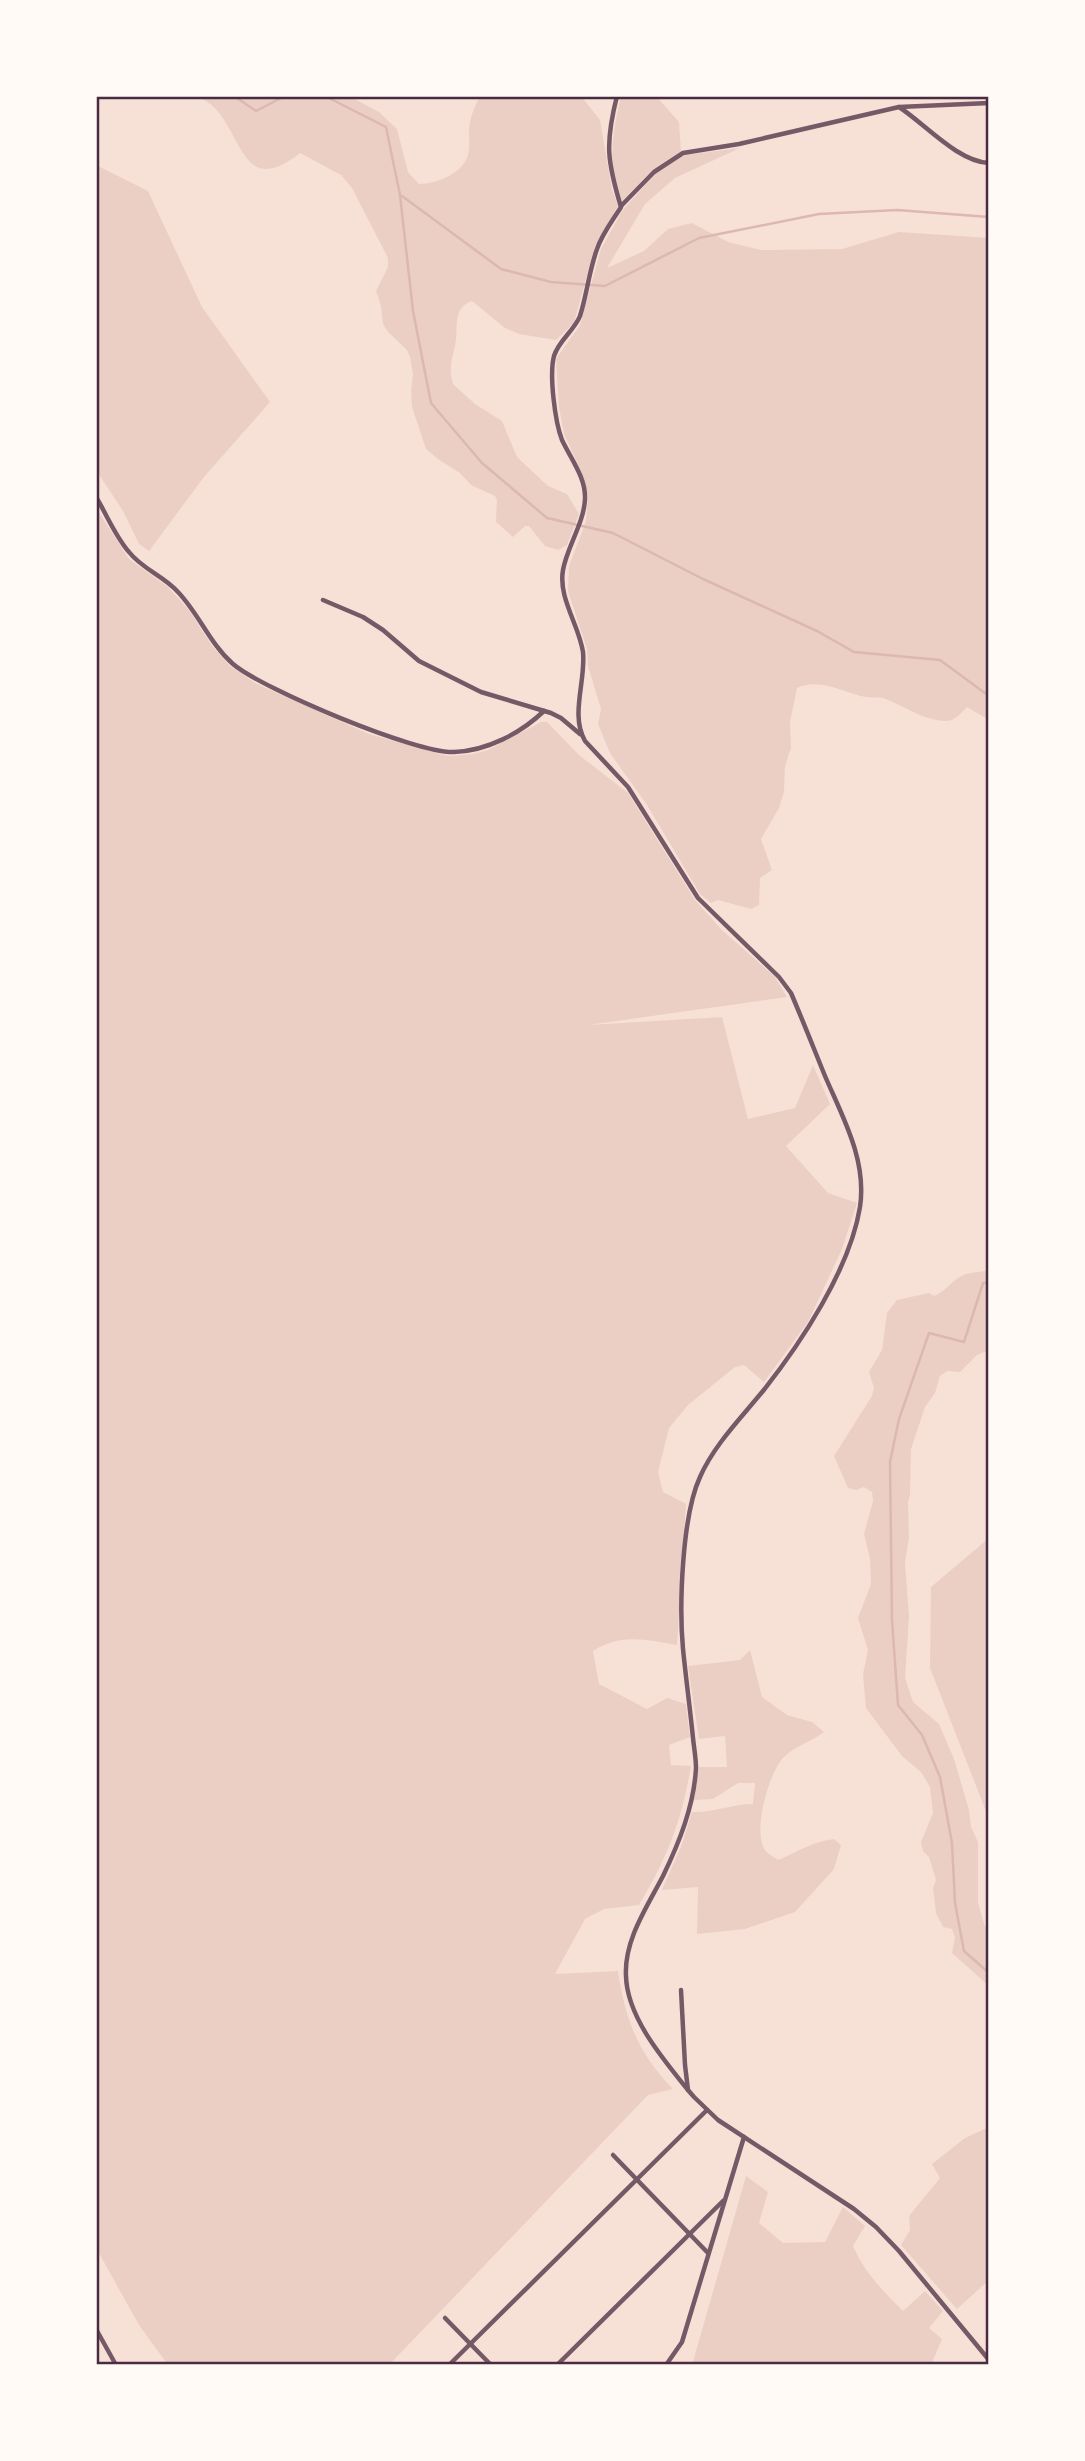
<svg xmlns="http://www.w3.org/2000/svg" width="1085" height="2461" font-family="'Libre Baskerville',serif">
  <rect width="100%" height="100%" fill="#f7e1d7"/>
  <!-- green -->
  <g fill="#ebcfc5">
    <path d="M194,96H349L379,112L397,129L408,172L419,184C437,184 463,173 468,155C470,148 469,140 469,133C469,119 474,108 480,96H581L600,120L612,189L618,206L595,246L574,323L556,340L519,334L505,328L472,301C453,308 458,324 456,340C453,358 448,365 453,384L475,404L502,421L517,457L548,486L567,494L579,514L567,545L558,550L545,546L529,526H525L513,537L496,522L497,500L495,496L471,485L460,473L438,459L426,449L412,407L411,391L413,374L410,357L407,350L388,332L383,324L381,306L376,291L388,267V258L352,188L341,175L300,153C232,207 245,108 194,96Z"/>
    <path d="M621,96H656L679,122L681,151L652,170L622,201C606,168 613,130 621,96Z"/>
    <path d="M740,148L675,178L645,204L607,268L644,251L668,229L692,223L728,242L761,250L842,249L899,232L989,238V720L967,707C961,713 954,722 945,721C922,720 903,705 883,698C878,697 872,698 866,697C844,693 820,677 797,688L790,722L791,748L785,766L784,792L779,808L761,839L772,870L760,878L759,905L751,909L718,900L711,903L700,894L647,805L610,753L598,724L601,709L588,666L587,649L568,591L569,566L586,521L588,496L581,471L564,434L559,407L556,359L580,325L601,249L622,211L655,174L685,155Z"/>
    <polygon points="96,165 148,191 202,307 270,402 204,477 149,551 139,544 123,511 96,470"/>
    <path d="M96,508L129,559L168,587L188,609L213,647L230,666L255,683L369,734L448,756L473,754L488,750L541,722H547L579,755L628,793L695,900L721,929L775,977L787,997L588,1025L722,1017L748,1119L795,1108L813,1065L830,1104L786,1146L828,1193L857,1203L842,1249L808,1322L764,1382L744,1365L735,1367L688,1405L669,1428L658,1472L663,1492L686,1504L677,1645C644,1640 623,1633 593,1651L599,1684L647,1709L667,1698L686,1704L690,1737L669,1745L671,1765L691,1766C681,1823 668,1856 639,1905L604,1909L585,1919L555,1974L618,1971C625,2019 638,2053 673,2089L648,2095L389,2365H168L139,2325L100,2255H96Z"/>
    <path d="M989,1270V1350L977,1355L960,1372L947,1371L940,1376L935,1393L925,1407L911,1449L910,1494L908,1502L909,1537L905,1563L909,1616L905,1678L913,1702L939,1724L954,1759L969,1810L971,1827L978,1842V1903L985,1927H989V1986L952,1953L955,1938L952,1929L943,1927L936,1913L933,1888L936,1880L929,1857L923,1851L921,1842L933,1813L930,1787L921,1772L902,1756L866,1708L863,1674L868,1650L858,1618L871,1584L870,1559L864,1534L873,1501L872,1492L864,1487L856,1490L848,1488L834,1456L872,1396L874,1388L869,1372L882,1350L887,1313L897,1300L929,1293L934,1296C946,1292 953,1278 966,1274C974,1272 981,1272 989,1270Z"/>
    <polygon points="989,1538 989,1819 930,1668 931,1587"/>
    <path d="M750,1650L762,1697L787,1715L812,1722L824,1732C811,1742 796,1745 783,1758C769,1773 752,1831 765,1850C768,1854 774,1857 778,1860C797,1852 814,1841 834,1839L841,1845L834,1869L795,1912L745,1929L697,1934L698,1887L662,1890L682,1844L692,1812C713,1813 732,1804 753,1804L755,1783H738L713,1799L694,1800L699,1767H727L725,1736L699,1739L688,1666L740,1660Z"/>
    <polygon points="989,2127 989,2280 957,2309 901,2245 910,2230 909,2216 940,2178 932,2164 965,2138"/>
    <path d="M746,2176L768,2192L759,2223L783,2243L825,2242L843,2207L865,2226L853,2246C865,2273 882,2290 903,2311L925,2291L943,2311L929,2328L942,2339L931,2365H692Z"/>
  </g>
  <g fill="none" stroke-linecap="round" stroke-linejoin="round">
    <!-- stream -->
    <g stroke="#dcb8b0" stroke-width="2.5">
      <polyline points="234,96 256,111 285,96"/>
      <polyline points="325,96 386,127 400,195 413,311 431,403 482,463 547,518 613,533 703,579 817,631 854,652 940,660 989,696"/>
      <polyline points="402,196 501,269 551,282 605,286 699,238 819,214 897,210 989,217"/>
      <polyline points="989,1283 983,1283 964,1342 929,1333 899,1419 890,1462 892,1620 898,1705 922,1735 940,1777 952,1843 955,1903 964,1951 989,1973"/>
    </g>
    <!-- minor -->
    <g stroke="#755966" stroke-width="4.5">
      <path d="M617,96C605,143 607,161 621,207C613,220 602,234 597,249C589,271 587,294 580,316C574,331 559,340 554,356C549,375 555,422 562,440C571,459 586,478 585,499C584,523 567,547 563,570C558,598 579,625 583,652C586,681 570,715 585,741L628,787L698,898L779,977L791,993C803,1021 814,1049 825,1076C843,1118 867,1160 860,1207C850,1269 801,1343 763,1391C741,1418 714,1445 700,1477C682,1516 679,1606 683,1649C686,1679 690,1708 693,1738C694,1748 696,1758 696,1768C694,1806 679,1843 663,1876C647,1907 624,1940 626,1976C627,2017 663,2059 688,2090"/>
      <path d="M899,107C924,123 958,162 989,163"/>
      <polyline points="621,206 654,172 683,153 739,144 899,107 989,103"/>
      <path d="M96,497C107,515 115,536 129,552C142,569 164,576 178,592C199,614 210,644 233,664C262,689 417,754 454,752C487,751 521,733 544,711"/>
      <polyline points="323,600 363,617 383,630 419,661 481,692 551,713 561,718 580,734"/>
      <polyline points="681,1990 685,2065 688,2090 694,2097 718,2120 854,2209 876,2227 899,2251 989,2360"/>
      <polyline points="613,2155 708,2253"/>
      <polyline points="445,2318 491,2365"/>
      <polyline points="96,2329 116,2365"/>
      <polyline points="449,2365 707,2110"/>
      <polyline points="557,2365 723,2201"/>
      <polyline points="666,2365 682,2342 744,2137"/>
    </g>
  </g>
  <!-- border -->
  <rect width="1085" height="2461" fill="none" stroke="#fffaf5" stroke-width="196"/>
  <rect x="98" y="98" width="889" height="2265" fill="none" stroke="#4a2c40" stroke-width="2.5"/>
</svg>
